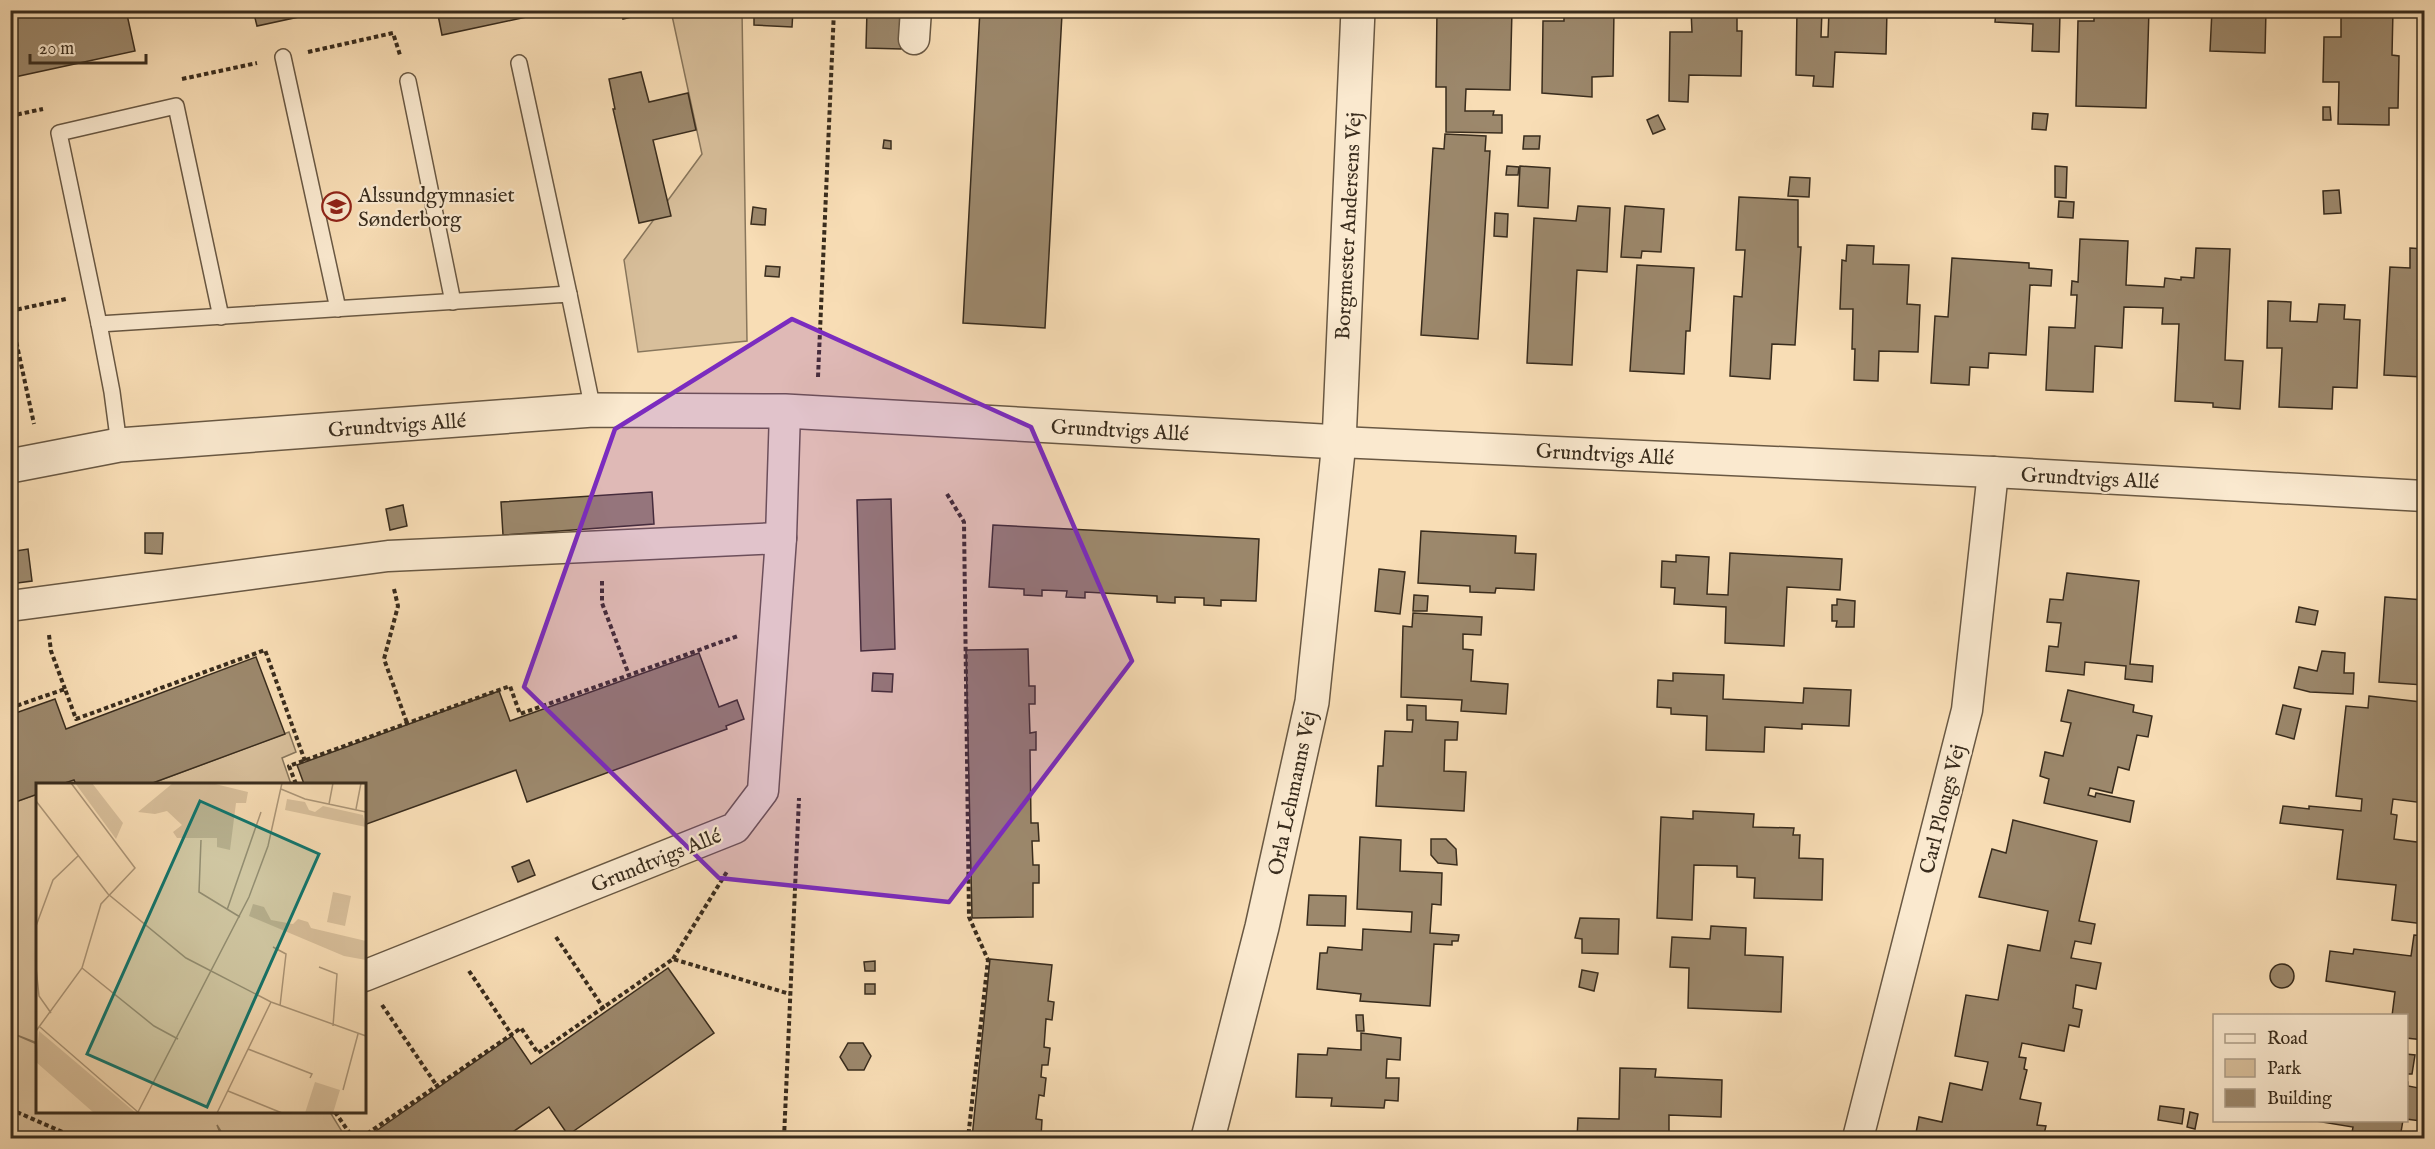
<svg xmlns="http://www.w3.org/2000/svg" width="2435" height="1149" font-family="'IM FELL English',serif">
  <rect width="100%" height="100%" fill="#f8ddb5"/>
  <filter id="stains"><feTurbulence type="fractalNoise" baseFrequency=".00333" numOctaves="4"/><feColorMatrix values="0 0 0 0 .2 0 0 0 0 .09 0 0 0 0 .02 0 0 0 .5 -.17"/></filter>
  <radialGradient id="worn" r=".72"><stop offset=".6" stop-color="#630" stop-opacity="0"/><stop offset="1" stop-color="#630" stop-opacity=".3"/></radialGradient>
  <!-- green -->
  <g fill="#d8bf9b" stroke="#88765c" stroke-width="1.5">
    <polygon points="671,11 742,11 747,341 638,352 624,260 702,154"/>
    <polygon points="289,732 296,752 282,758 291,784 150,784"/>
    <polygon points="37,794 37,1043 14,1034 37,1044 38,1112 330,1112 346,1138 225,1138 217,1125 222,1138 11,1138 10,804"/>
  </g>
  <!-- building -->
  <g fill="#9c886c" stroke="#392c1d" stroke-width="1.5">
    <polygon points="10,10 126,10 135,51 10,78"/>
    <polygon points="253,10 331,10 257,26"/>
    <polygon points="437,10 559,10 442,35"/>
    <polygon points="621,10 657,10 657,11 623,19"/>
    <polygon points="754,10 793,10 792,27 754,25"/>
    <polygon points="867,10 902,10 901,49 866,48"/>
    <polygon points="980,10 1062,14 1045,328 963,323"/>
    <polygon points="1437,10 1512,10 1510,90 1466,89 1465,111 1494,111 1493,115 1502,115 1502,133 1446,132 1446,87 1436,87"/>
    <polygon points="1564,10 1614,10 1613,76 1592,77 1592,97 1542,93 1543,21 1564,21"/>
    <polygon points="1691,10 1737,10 1737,31 1742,31 1741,76 1689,75 1688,102 1669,101 1670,32 1692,32"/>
    <polygon points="1797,10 1822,10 1821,37 1828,37 1829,10 1887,10 1886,54 1835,52 1833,87 1813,86 1814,76 1796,75"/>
    <polygon points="1996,10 2075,10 2075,14 2060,13 2059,52 2032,51 2033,24 1995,22"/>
    <polygon points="2094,10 2149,10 2146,108 2076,106 2078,21 2094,21"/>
    <polygon points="2212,10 2266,10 2265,53 2210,51"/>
    <polygon points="2341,10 2393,10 2392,55 2399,56 2398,108 2389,108 2389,125 2338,124 2339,82 2323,82 2324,37 2341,37"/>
    <polygon points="641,72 649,102 688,93 696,130 653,140 671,216 639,223 613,109 615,109 609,79"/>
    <polygon points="2323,107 2330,107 2331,120 2323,120"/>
    <polygon points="2033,113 2048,114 2046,130 2032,129"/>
    <polygon points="1658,115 1665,129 1653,134 1647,120"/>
    <polygon points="1445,134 1486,136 1485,151 1490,151 1478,339 1421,335 1433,148 1444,149"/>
    <polygon points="1524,136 1540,136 1539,149 1523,149"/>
    <polygon points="884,140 891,141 891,149 883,148"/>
    <polygon points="1507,166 1519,167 1518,175 1506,175"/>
    <polygon points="1520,166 1550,168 1548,208 1518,206"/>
    <polygon points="2055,166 2067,167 2066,198 2055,197"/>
    <polygon points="1790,177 1810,178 1809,197 1788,196"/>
    <polygon points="2339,190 2341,213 2324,214 2323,191"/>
    <polygon points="1739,197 1798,200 1798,247 1801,247 1795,345 1772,344 1770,379 1730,376 1734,296 1742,297 1745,250 1736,250"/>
    <polygon points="2059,201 2074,202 2073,218 2058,217"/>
    <polygon points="1578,206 1610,208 1607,272 1577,270 1572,365 1527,363 1534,218 1576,221"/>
    <polygon points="1625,206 1664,209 1661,252 1642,251 1641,258 1621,257"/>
    <polygon points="753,207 766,209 765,225 751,224"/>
    <polygon points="1495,213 1508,214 1507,237 1494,236"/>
    <polygon points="2080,239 2128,241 2126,285 2164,287 2165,278 2181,280 2181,277 2194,278 2196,248 2230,249 2225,360 2243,361 2240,409 2213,407 2213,403 2175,401 2179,324 2162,324 2163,308 2124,307 2122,348 2095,346 2093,392 2046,390 2049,327 2075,328 2077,295 2071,295 2072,281 2078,282"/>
    <polygon points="1847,245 1874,246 1873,264 1909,265 1907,304 1920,305 1918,352 1879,351 1878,381 1854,380 1855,349 1852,349 1853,309 1840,309 1842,260 1846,261"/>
    <polygon points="2410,248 2424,249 2424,414 2421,413 2423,377 2384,375 2390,267 2410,268"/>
    <polygon points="1952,258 2029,263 2029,268 2052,270 2051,286 2030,285 2026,355 1989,353 1988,368 1970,367 1969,385 1931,383 1935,316 1948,317"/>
    <polygon points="1637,265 1694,268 1690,331 1686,331 1684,374 1630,371"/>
    <polygon points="766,266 780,267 779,277 765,276"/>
    <polygon points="2268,301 2291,302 2290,321 2317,322 2319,304 2345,305 2344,319 2360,320 2357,388 2333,387 2332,409 2279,407 2282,348 2267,348"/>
    <polygon points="652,492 654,524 503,535 501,502"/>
    <polygon points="891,499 895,649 861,651 857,500"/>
    <polygon points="403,505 407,526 390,530 386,509"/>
    <polygon points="993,525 1259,539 1256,601 1221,600 1221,606 1204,605 1204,598 1175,597 1175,603 1157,602 1157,596 1085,592 1085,598 1066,597 1067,591 1042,590 1042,596 1024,595 1024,589 989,587"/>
    <polygon points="1421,531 1516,536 1515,553 1536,554 1534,590 1496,588 1495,593 1470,592 1470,586 1418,583"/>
    <polygon points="145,533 163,533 162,554 145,553"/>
    <polygon points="28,549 32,581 10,584 10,552"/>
    <polygon points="1730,553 1842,559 1840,590 1787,587 1784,646 1725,643 1726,607 1674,604 1675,588 1661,587 1662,561 1676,562 1676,555 1709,557 1707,594 1728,595"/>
    <polygon points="1379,569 1405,572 1400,614 1375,611"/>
    <polygon points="2067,573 2139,581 2130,664 2153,666 2152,682 2125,679 2126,666 2085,662 2084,675 2046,671 2049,646 2058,647 2061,623 2047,622 2050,599 2063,600"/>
    <polygon points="1414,595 1428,596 1427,611 1413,611"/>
    <polygon points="2385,597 2424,600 2424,685 2379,682"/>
    <polygon points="1837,599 1855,601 1854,627 1836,627 1837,621 1832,621 1832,605 1837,605"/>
    <polygon points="2299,607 2318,611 2315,625 2296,622"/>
    <polygon points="1413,613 1482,617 1481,635 1463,634 1463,649 1473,650 1471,681 1508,684 1506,714 1461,711 1462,700 1401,697 1403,626 1412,627"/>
    <polygon points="1028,649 1029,686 1035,686 1035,704 1029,704 1030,733 1036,732 1036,750 1030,750 1031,823 1038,823 1039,841 1032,841 1033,865 1039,865 1039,883 1033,883 1033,917 972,918 966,650"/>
    <polygon points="2322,651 2345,653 2344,673 2354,673 2353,694 2310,692 2294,688 2299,667 2317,671"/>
    <polygon points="699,653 719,707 737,700 744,719 726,726 727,729 527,802 516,770 364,825 364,784 304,784 297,765 499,691 510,721"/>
    <polygon points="256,657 285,734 150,784 76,784 74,780 62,784 38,784 38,794 10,804 10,715 55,699 66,729"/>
    <polygon points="873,673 893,674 892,692 872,691"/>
    <polygon points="1673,673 1724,675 1723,699 1803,703 1804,688 1851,690 1849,726 1802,724 1802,729 1765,727 1764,752 1706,750 1707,716 1671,714 1671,708 1657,707 1658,680 1673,681"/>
    <polygon points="2068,690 2134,705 2133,712 2152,716 2148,737 2137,735 2129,770 2118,767 2112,793 2090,788 2088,795 2095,797 2096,793 2134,801 2130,822 2044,803 2049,779 2040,776 2045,752 2063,756 2071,723 2061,721"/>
    <polygon points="2369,696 2421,702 2419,714 2424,715 2422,742 2424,742 2424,803 2393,799 2391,814 2397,815 2394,839 2424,843 2424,924 2392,920 2396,885 2337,879 2343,830 2280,823 2283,806 2309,809 2309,806 2361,811 2362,799 2336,796 2346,706 2368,708"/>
    <polygon points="1407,705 1426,706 1426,720 1458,722 1457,740 1445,740 1444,771 1466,772 1464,811 1376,806 1378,766 1383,766 1385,731 1412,732 1413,720 1407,720"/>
    <polygon points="2283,705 2301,709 2294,739 2276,734"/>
    <polygon points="1693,811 1754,814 1753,827 1794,828 1793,835 1800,835 1799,858 1823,859 1822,900 1754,898 1755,878 1737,877 1737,866 1694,865 1692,920 1657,918 1661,817 1693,819"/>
    <polygon points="2013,820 2097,841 2079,921 2095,924 2091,944 2075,941 2071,958 2101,963 2096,989 2076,985 2073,1008 2082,1010 2079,1027 2069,1025 2064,1051 2022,1043 2019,1057 2026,1058 2024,1069 2027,1070 2020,1099 2041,1103 2037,1125 2046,1126 2043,1138 1915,1138 1919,1117 1942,1122 1950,1083 1982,1090 1988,1062 1955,1056 1966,995 1998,1000 2008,945 2040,951 2048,911 1979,897 1992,849 2006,853"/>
    <polygon points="1360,837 1401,840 1400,871 1442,873 1441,905 1432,904 1430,933 1459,935 1458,941 1452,941 1452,945 1434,944 1430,1006 1360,1001 1361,994 1317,989 1320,953 1327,953 1328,947 1362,950 1363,929 1411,932 1412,912 1357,909"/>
    <polygon points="1431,839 1446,839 1456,849 1457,865 1438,863 1431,855"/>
    <polygon points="529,860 535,875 518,882 512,867"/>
    <polygon points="1309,895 1346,896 1345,926 1307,925"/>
    <polygon points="1580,918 1619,919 1618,954 1582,953 1582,939 1575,938"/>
    <polygon points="1711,926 1746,928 1745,955 1783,957 1781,1012 1688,1008 1689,968 1670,967 1672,937 1710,939"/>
    <polygon points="2414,935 2424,936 2424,1040 2406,1038 2406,1016 2392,1016 2395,992 2326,981 2330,951 2353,954 2354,949 2411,956"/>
    <polygon points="990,959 1052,965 1048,1001 1054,1002 1052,1020 1046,1019 1044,1047 1050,1048 1048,1065 1042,1065 1041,1077 1046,1078 1044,1096 1039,1095 1036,1119 1042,1120 1041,1137 972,1138"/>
    <polygon points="875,961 875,971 865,971 864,962"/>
    <circle cx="2282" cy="976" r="12"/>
    <polygon points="668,968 714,1033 568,1135 549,1107 504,1138 366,1138 512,1036 531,1064"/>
    <polygon points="1582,970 1598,973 1594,991 1579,987"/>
    <rect x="865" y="984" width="10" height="10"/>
    <polygon points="1356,1015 1363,1015 1364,1031 1357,1031"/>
    <polygon points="1361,1033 1401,1038 1400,1060 1387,1059 1386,1078 1399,1078 1398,1101 1385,1100 1384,1108 1331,1106 1332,1098 1296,1097 1298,1054 1327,1055 1328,1048 1361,1050"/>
    <polygon points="848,1043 863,1043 871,1056 864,1070 848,1070 840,1057"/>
    <polygon points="2406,1054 2415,1055 2412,1074 2406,1074"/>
    <polygon points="1620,1068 1656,1069 1655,1077 1722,1080 1721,1117 1669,1115 1669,1138 1577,1138 1578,1118 1619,1119"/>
    <polygon points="2406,1082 2408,1082 2408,1086 2424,1089 2421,1121 2406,1119"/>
    <polygon points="2160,1106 2184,1109 2182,1124 2158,1120"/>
    <polygon points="2190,1112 2198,1114 2195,1129 2187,1127"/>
    <polygon points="2310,1120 2403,1120 2400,1138 2351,1138 2353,1127"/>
  </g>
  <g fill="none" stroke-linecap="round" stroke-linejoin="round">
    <defs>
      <g id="service">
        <polyline points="283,57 338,309"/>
        <polyline points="519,63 569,294"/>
        <polyline points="408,81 453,302"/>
        <polyline points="99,324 59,133 176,106 221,317"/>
        <polyline points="119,445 112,392 99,324 569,294 593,410"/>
      </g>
      <g id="minor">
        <polyline points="914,39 916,10"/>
        <polyline points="1339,442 1993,472 2424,496"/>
        <polyline points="10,606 388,556 781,538"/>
        <polyline points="364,976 735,828 763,791 781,538 785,411"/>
        <polyline points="1858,1138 1967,710 1993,472"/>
      </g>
      <g id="tertiary">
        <polyline points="10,466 119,445 593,410 785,411 1339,442"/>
        <polyline points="1208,1138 1262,927 1312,702 1339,442 1358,10"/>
      </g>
    </defs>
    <!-- service casing -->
    <use href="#service" stroke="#695843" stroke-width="18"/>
    <!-- minor casing -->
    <use href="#minor" stroke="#695843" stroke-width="33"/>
    <!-- tertiary casing -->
    <use href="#tertiary" stroke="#695843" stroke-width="36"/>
    <!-- path -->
    <g stroke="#392c1d" stroke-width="4" stroke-dasharray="4.5 3" stroke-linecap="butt">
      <polyline points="308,52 393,33 400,55"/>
      <polyline points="182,79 257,63"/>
      <polyline points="10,116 43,109"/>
      <polyline points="10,311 66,299"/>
      <polyline points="10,313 34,424"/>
      <polyline points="818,377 834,10"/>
      <polyline points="947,494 964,522 969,917 988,960 968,1138"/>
      <polyline points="602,581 602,603 629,675"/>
      <polyline points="394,589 398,606 384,659 407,723"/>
      <polyline points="49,635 51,651 65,689"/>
      <polyline points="10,708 65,689 76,719 265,650 305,761"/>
      <polyline points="296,784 289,766 510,686 520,714 738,636"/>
      <polyline points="556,937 604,1009"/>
      <polyline points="673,959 728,870"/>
      <polyline points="469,971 512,1035"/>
      <polyline points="382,1005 437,1086"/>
      <polyline points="10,1109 76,1138"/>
      <polyline points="335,1112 353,1138"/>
      <polyline points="361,1138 521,1028 538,1053 673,959 790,994"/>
      <polyline points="784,1138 799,798"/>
    </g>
    <!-- service -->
    <use href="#service" stroke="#fae9cf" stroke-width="15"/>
    <!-- minor -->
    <use href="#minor" stroke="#fae9cf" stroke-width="30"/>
    <!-- tertiary -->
    <use href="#tertiary" stroke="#fae9cf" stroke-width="33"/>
  </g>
  <!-- marked area -->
  <path fill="#7b2cbf" fill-opacity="0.2" stroke="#7b2cbf" stroke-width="4.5" stroke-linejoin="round" d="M792,319L1031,427L1132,661L949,902L719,878L524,687L615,429Z"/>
  <!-- icons -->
  <defs>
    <symbol id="school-ring" viewBox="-11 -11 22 22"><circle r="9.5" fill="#fae9cf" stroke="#8f2418" stroke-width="1.5"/><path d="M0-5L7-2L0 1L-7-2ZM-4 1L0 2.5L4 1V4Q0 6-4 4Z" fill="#8f2418"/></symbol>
  </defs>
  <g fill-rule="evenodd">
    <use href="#school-ring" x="320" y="190" width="33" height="33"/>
  </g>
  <g text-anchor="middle" stroke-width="4.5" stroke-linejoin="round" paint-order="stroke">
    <!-- poi labels -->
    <g font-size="21" fill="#392c1d" stroke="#fae9cf" text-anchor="start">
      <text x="358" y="202">Alssundgymnasiet<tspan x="358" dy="24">Sønderborg</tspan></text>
    </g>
    <!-- street labels -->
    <g font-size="21" fill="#392c1d" stroke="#fae9cf">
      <text transform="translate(1348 226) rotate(-87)" y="7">Borgmester Andersens Vej</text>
      <text transform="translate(397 425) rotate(-4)" y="7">Grundtvigs Allé</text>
      <text transform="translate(1120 430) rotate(3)" y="7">Grundtvigs Allé</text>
      <text transform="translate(1605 454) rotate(3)" y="7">Grundtvigs Allé</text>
      <text transform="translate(2090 478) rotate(3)" y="7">Grundtvigs Allé</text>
      <text transform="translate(1292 793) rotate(-78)" y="7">Orla Lehmanns Vej</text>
      <text transform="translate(1942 809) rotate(-76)" y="7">Carl Plougs Vej</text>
      <text transform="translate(656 860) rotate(-22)" y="7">Grundtvigs Allé</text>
    </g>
  </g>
  <!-- overview -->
  <g transform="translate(36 783)">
    <rect width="330" height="330" fill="#f8ddb5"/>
    <path d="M39,0H56L87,40L80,56ZM137,0H175L212,9L210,20H200L194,67L181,64V55H141L137,49L146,42L131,28L119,31L102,29ZM251,16L269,19L273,27L279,29L287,23L327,32L330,44L249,27ZM297,109L315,113L309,143L291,139ZM217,121L228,124L235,137L257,141L262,136L272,139L275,145L330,158V177L308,173L213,133ZM3,248L100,330H58L0,279ZM279,299L304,307L297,330H269Z" fill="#d8bf9b"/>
    <path fill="none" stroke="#ac9678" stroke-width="1.5" d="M245,6L269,16L330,29M0,18L72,111L150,175L235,219L330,253M293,21L297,0M320,26L325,0M165,57L163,109L204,134M191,127L225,29M0,143L17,97L42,73M237,164L250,171L244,223M0,184L3,213L15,230M283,184L301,191L297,243M46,185L118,243L142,256M4,244L103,330M0,248L46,185L65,121L99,85L35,0M212,266L276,291L274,295M307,307L322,251M192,308L246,330M102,329L213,114L232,63L246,0M181,330L235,219"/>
    <path fill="#0f766e" fill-opacity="0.15" stroke="#0f766e" stroke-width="3" d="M164,18L283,71L171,324L51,271Z"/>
    <rect width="330" height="330" fill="none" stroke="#392c1d" stroke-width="3"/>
  </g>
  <!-- margin -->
  <rect width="2435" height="1149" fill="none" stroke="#f8ddb5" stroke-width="36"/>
  <rect x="12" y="12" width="2411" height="1125" fill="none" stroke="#392c1d" stroke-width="3"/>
  <rect x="18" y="18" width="2399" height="1113" fill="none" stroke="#392c1d" stroke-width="1.5"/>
  <!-- legend -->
  <rect x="2213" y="1014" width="195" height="108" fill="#fae9cf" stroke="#ad9d88" stroke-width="1.5"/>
  <rect x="2225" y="1034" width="30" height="9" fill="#fae9cf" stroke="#ad9d88" stroke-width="1.5"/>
  <text x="2267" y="1044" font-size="18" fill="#392c1d">Road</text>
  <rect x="2225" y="1059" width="30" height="18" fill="#d8bf9b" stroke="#ad9d88" stroke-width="1.5"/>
  <text x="2267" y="1074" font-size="18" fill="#392c1d">Park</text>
  <rect x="2225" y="1089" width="30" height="18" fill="#9c886c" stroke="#ad9d88" stroke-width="1.5"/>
  <text x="2267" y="1104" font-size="18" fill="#392c1d">Building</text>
  <!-- scale -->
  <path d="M30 54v9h116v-9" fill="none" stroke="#392c1d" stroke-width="3"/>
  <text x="39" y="54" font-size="18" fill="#392c1d" stroke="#fae9cf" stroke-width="4.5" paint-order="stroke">20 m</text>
  <rect width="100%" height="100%" filter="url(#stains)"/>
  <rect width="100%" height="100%" fill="url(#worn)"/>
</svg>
